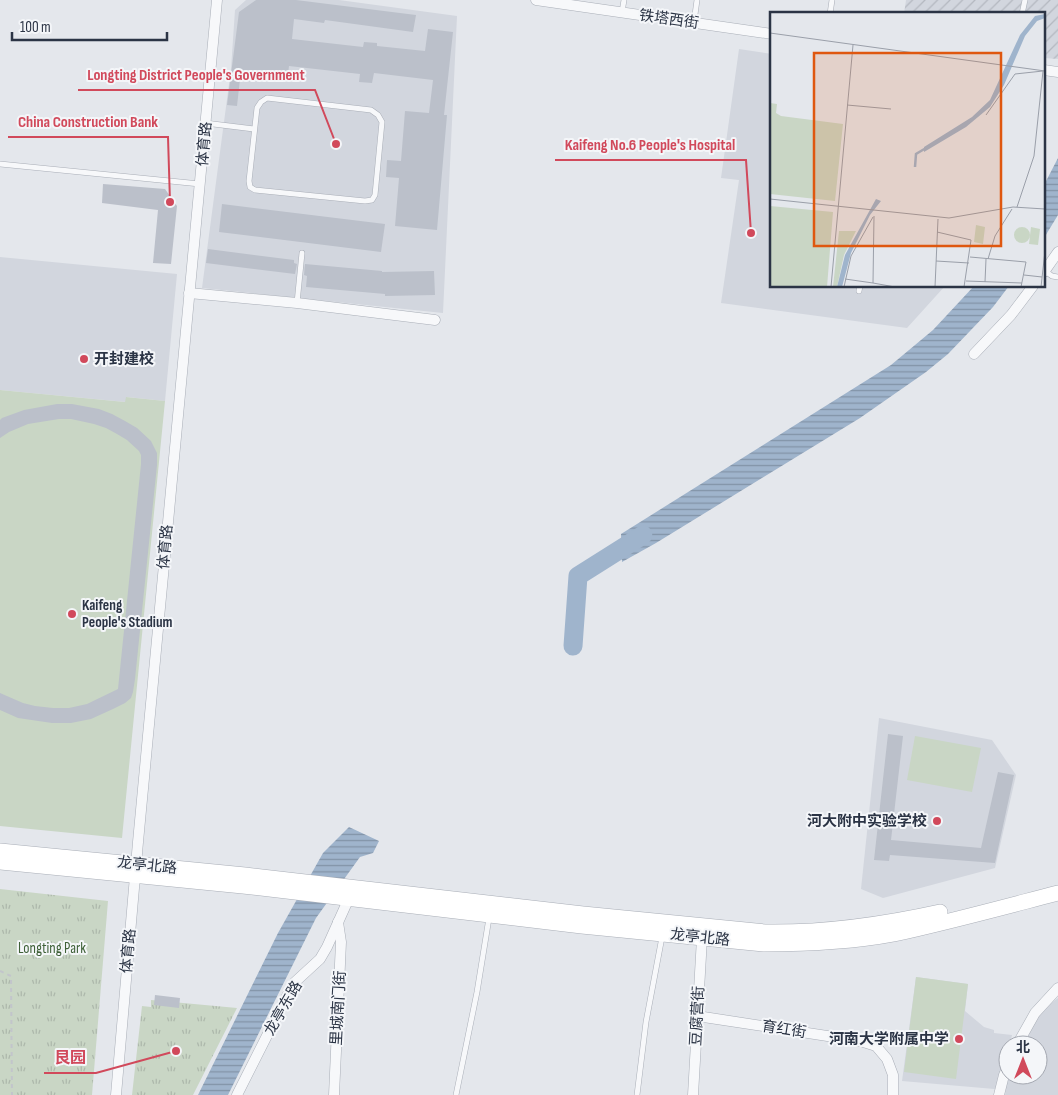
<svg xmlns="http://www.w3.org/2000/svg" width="1058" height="1095" font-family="'Sofia Sans Condensed','Noto Sans SC',sans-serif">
  <defs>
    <pattern id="industrial-furrows" width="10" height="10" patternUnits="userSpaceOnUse" patternTransform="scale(1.25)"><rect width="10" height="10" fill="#d2d6de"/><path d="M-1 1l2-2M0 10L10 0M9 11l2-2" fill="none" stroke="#b4b8c0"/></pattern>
    <pattern id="park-tufts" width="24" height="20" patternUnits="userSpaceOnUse" patternTransform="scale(1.25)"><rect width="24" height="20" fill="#c9d6c5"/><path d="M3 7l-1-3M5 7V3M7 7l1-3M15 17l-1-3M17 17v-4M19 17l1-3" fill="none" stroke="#adb8ab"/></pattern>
    <pattern id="water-rules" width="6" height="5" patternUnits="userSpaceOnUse" patternTransform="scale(1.25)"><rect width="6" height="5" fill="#9fb4cc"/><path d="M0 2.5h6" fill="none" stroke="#8293a7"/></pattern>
  </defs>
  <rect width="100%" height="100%" fill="#e4e7ec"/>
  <!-- built -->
  <g fill="#d2d6de">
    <polygon points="246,0 339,0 457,16 443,313 202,288 231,69 235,10"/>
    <polygon points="739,49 772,54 772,286 945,286 907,328 721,303 739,180 721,178"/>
    <polygon points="0,257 177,274 165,401 127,397 126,402 0,390"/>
    <polygon points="879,718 992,740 1016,775 995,868 883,898 861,889"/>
    <polygon points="916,977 968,984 965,1011 984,1027 994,1030 994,1033 1012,1035 1010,1044 1016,1045 1008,1045 1008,1075 1038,1075 1038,1045 1026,1045 1033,1023 1047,1006 1058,998 1058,1095 1005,1095 1006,1090 902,1081"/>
  </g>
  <!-- industrial -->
  <polygon fill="url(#industrial-furrows)" points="906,0 1058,0 1058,59 1044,58 1044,14 904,14"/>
  <!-- park -->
  <g fill="url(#park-tufts)">
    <polygon points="0,889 108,901 92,1095 0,1095"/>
    <polygon points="151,1000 237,1008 193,1095 132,1095 142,1006 151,1007"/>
  </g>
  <!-- pitch -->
  <g fill="#c9d6c5">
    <polygon points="0,390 125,402 126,397 165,401 122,838 0,826"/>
    <polygon points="915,736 981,748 972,792 907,780"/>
    <polygon points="916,977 968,984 956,1079 904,1072"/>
  </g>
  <!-- water -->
  <g fill="url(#water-rules)">
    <polygon points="1058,158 1058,215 1044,238 1044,185"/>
    <polygon points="974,286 1009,286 993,307 948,354 926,372 860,418 656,543 622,562 621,534 891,365 933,330"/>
    <polygon points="349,827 379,841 373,853 360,857 316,918 228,1095 198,1095 278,933 323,853"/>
  </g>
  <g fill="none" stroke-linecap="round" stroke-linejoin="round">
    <!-- river -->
    <polyline stroke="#9fb4cc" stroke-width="19" points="573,646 578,576 643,535"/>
  </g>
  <!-- building -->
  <g fill="#bbc0ca">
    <polygon points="256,0 296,0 416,15 413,32 325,20 324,23 294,19 292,39 363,47 364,42 377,43 377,46 425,51 428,29 453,32 444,115 447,115 437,230 395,226 399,178 386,177 387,160 401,161 405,111 429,113 433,80 374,73 372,83 359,82 360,74 289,66 288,74 267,71 266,73 241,70 237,106 227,105 239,12"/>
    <polygon points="103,184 165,189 177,206 171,264 153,263 158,210 102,203"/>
    <polygon points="222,204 385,224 381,252 219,232"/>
    <polygon points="208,249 294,260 294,263 297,264 295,274 206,263"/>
    <polygon points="305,264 382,271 382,272 434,271 435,295 385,296 385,294 306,287 307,276 304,275"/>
    <polygon points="57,404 72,404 99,409 112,414 125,421 137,428 151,441 157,453 157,465 135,679 133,692 131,698 125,703 113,709 91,719 71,723 52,723 18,718 0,710 0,693 23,703 35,706 53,708 69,708 87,704 118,689 141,464 141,455 139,451 127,440 117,434 106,428 94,424 71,419 59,419 28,424 9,432 0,438 0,420 2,418 24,410"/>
    <polygon points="888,734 903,736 891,840 981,848 998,772 1014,775 995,863 890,855 889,861 874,860"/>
    <polygon points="155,995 180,998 179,1008 154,1005"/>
  </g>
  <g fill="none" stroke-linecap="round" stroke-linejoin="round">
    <defs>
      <g id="lane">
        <polyline points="622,12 624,0"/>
        <polyline points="830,14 832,0"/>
        <polyline points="1022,14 1025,0"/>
        <polyline points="694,22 697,0"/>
        <polygon points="267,98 371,110 378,115 382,122 375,195 372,200 365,201 255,190 250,187 249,181 257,108 261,102"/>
        <polyline points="205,123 254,129"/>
        <polyline points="0,164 200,184"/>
        <polyline points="1045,271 1052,276 1058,277"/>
        <polyline points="859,291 860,286"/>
        <polyline points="297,303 302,253"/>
        <polyline points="456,1095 477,992 489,918"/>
        <polyline points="637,1095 646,1022 662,937"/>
      </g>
      <g id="street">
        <polyline points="536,0 772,34"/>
        <polyline points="1044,70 1058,72"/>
        <polyline points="1044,272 1058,252"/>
        <polyline points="189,293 297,303 435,320"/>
        <polyline points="974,354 1011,315 1033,286"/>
        <polyline points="697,1016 860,1041 876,1046 887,1059 893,1075 893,1095"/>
        <polyline points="1017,1045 1035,1013 1058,988"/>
        <polyline points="116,1095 138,842 217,0"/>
        <polyline points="237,1095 287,996 295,982 320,959 327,947 349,898"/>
        <polyline points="334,1095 341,942 338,922"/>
        <polyline points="693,1095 702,938"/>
        <polyline points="999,1095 1004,1075 1008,1066"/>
      </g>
      <g id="secondary">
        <path d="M0,851L245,875L583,914L765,932C826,933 881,925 940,912"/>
        <path d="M0,862L243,886L582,926L764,944C807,944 852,942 894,934C949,922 1004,907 1058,893"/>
      </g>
    </defs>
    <!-- lane casing -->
    <use href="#lane" stroke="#a9aeb7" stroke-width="6"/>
    <!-- street casing -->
    <use href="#street" stroke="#a9aeb7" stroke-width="11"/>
    <!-- secondary casing -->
    <use href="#secondary" stroke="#a9aeb7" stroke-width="16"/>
    <!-- path -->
    <polyline stroke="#c2c5cb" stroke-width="2" stroke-dasharray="4 4" stroke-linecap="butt" points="0,971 11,976 12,1095"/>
    <!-- lane -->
    <use href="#lane" stroke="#f7f8fa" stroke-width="5"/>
    <!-- street -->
    <use href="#street" stroke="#f7f8fa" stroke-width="10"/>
    <!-- secondary -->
    <use href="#secondary" stroke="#fff" stroke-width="15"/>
  </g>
  <!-- markers -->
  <g fill="#d1495b" stroke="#f4f6f9" stroke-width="2">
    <circle cx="84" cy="359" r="5"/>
    <circle cx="72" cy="614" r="5"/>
    <circle cx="937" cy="821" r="5"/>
    <circle cx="959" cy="1039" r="5"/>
  </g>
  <g text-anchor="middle" stroke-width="4" stroke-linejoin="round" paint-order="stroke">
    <!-- street labels -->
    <g font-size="15" fill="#2b3445" stroke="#f4f6f9">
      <text transform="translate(669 19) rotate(8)" y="5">铁塔西街</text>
      <text transform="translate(204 144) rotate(-85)" y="5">体育路</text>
      <text transform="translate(165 547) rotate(-85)" y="5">体育路</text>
      <text transform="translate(147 865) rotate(6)" y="5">龙亭北路</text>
      <text transform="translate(700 937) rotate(6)" y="5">龙亭北路</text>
      <text transform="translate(128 951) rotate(-85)" y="5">体育路</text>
      <text transform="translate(283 1008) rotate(-60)" y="5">龙亭东路</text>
      <text transform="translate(338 1008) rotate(-87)" y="5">里城南门街</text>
      <text transform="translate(697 1016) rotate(-87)" y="5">豆腐营街</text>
      <text transform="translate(784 1029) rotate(9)" y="5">育红街</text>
    </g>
    <!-- poi labels -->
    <g font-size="15" font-weight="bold" fill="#2b3445" stroke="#f4f6f9" text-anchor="start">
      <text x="94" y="364">开封建校</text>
      <text x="82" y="610">Kaifeng<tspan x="82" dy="17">People's Stadium</tspan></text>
      <text x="927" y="826" text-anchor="end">河大附中实验学校</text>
      <text x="949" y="1044" text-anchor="end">河南大学附属中学</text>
    </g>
    <!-- park labels -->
    <g font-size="15" fill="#3f6138" stroke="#f4f6f9">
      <text x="52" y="953">Longting Park</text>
    </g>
  </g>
  <!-- overview -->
  <g transform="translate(770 12)">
    <rect width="275" height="275" fill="#e4e7ec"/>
    <path d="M0,194L63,200L57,275H0ZM69,219H86L74,243L67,275H63Z" fill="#c9d6c5"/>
    <path d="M0,91L7,92L6,101L11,104L73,112L65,189L0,182ZM206,213L215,215L213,232L204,230ZM261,215L270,217L268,233L259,232ZM244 223a8 8 0 1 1 16 0a8 8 0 1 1-16 0Z" fill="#c9d6c5"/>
    <path d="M275,2V6L267,9L255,24L234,73L220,95L196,115L154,140V135L202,105L220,88L250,23L265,4ZM106,187L111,189L100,203L81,241L72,275H67L75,243Z" fill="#9fb4cc"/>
    <path fill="none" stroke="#9fb4cc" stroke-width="2.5" d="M145,155L146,142L156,136"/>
    <path fill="none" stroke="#9a9fa9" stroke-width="1" d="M0,21L275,59M77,93L121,97M216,103L245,62L273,59M0,187L179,206L243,195L275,197M247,195L264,144L273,59M167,220L201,228L194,275M200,245L256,250L251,275M218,247L225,224L242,197M166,249L199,251M254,263L272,265M75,267L103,271L104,204M196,269L252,271M215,270L216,247M103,271L125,275M61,275L83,33M74,275L81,244L103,205M165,275L168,207M271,275L275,239"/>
    <path fill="#df570f" fill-opacity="0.15" stroke="#df570f" stroke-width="2.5" d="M44,41H231V234H44Z"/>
    <rect width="275" height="275" fill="none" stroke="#2b3445" stroke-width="2.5"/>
  </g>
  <!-- callouts -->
  <path fill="none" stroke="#d1495b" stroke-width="2" d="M336 144L315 90H78M170 202L168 137H8M751 233L746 160H555M176 1051L96 1073H44"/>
  <g fill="#d1495b" stroke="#f4f6f9" stroke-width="2">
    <circle cx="336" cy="144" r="5"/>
    <circle cx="170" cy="202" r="5"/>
    <circle cx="751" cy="233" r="5"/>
    <circle cx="176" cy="1051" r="5"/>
  </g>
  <g font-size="16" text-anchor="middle" font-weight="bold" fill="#d1495b" stroke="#f4f6f9" stroke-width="4" stroke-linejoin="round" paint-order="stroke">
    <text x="196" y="80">Longting District People's Government</text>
    <text x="88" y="127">China Construction Bank</text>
    <text x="650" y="150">Kaifeng No.6 People's Hospital</text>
    <text x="70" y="1063">艮园</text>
  </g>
  <!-- north arrow -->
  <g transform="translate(1023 1060)"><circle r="24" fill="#f4f6f9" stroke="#a4a8b1"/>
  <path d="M0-4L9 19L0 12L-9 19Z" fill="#d1495b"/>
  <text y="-8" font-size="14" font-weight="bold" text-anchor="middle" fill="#2b3445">北</text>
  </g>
  <!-- scale -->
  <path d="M12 32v8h155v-8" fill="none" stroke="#2b3445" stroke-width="2.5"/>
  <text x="20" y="32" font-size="15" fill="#2b3445" stroke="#f4f6f9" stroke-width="4" paint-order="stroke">100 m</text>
</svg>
